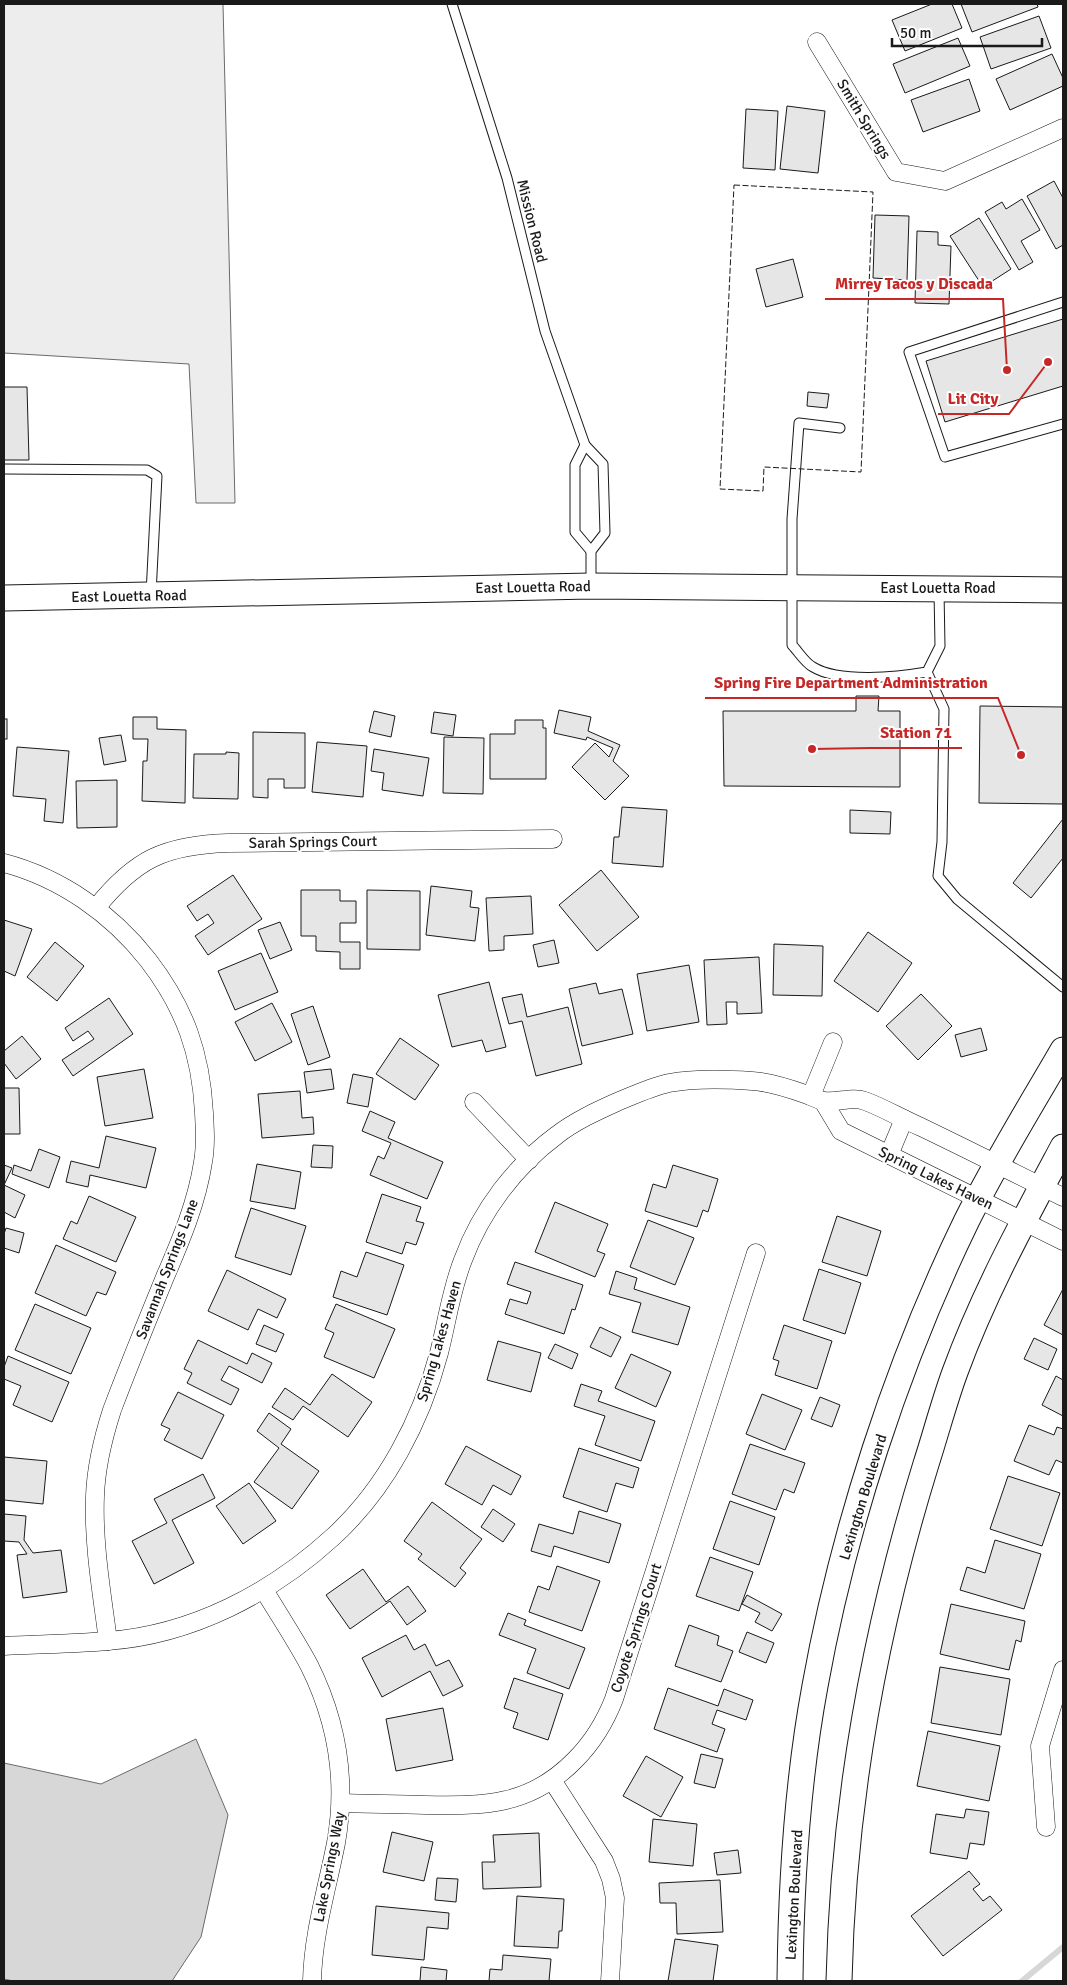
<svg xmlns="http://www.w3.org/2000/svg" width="1067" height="1985" font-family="Signika,sans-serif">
  <rect width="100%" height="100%" fill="#fff"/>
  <!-- built -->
  <polygon fill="#ededed" stroke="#6a6a6a" points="4,4 223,4 235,503 196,503 189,364 4,353"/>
  <!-- water -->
  <polygon fill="#d7d7d7" stroke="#6a6a6a" points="196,1739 228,1815 201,1937 172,1981 13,1981 4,1979 4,1763 101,1784"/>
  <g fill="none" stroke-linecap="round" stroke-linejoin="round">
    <!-- stream -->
    <polyline stroke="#d7d7d7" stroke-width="6" points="1022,1981 1063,1947"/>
  </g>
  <!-- building -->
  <g fill="#e6e6e6" stroke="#1a1a1a">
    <polygon points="932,4 952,4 962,28 905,51 892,20"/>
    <polygon points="961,4 1037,4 1038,7 972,32"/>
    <polygon points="1039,16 1051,48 991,69 980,37"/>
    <polygon points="958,38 970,66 905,93 893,64"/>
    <polygon points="1052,54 1063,78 1063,86 1010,110 996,79"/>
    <polygon points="969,79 980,111 923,132 911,100"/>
    <polygon points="787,106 825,111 818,173 780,169"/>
    <polygon points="746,109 778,111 775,170 743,168"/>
    <polygon points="1054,181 1063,198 1063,245 1056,249 1027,196"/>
    <polygon points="1022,199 1040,230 1021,241 1033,262 1019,270 985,212 1002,202 1006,209"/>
    <polygon points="875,215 909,216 907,280 873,278"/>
    <polygon points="979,218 1011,269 983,287 950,236"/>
    <polygon points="917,231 938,232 938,245 951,246 949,304 915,303"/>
    <polygon points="793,259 803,297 766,307 756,269"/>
    <polygon points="1063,319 1063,386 945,422 926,361"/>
    <polygon points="4,387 27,387 29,460 4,460"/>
    <polygon points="808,392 829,394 827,408 807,406"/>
    <polygon points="856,696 879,696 878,711 900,711 900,787 724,786 723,711 856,711"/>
    <polygon points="980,706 1063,707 1063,804 979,803"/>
    <polygon points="559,710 591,717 588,731 620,745 613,761 629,776 605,800 572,767 595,743 609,757 613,748 587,737 586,740 554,733"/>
    <polygon points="374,711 395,716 391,737 369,732"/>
    <polygon points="434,712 456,715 453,736 431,733"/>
    <polygon points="133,717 157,717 157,729 186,730 185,803 142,801 143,761 147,761 148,739 133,739"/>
    <rect x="4" y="719" width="3" height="20"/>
    <polygon points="515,720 543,720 543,728 546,728 546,779 490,779 490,734 515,734"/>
    <polygon points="253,732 305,733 305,788 284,788 284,779 268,779 268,798 253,797"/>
    <polygon points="121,735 126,761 104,765 99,738"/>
    <polygon points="444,737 484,738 483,794 443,793"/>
    <polygon points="317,742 367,746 363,797 312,792"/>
    <polygon points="17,747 69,751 63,823 44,821 46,799 13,796"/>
    <polygon points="374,749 429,758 423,796 382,790 384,773 371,771"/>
    <polygon points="226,752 239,753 238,799 193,798 194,754 226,754"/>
    <polygon points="117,780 117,827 77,828 76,781"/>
    <polygon points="622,807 667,810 663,867 612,863 614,837 619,837"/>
    <polygon points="850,810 891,812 890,834 850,833"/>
    <polygon points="1063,819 1063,858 1031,898 1013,883"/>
    <polygon points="601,870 639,917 597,951 559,905"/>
    <polygon points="233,875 262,919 208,955 195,936 214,923 208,914 197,921 187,906"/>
    <polygon points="431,886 472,891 470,907 479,908 475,941 426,935"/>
    <polygon points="301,890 340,890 340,901 356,901 356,923 340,923 340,942 360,942 360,969 340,969 340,952 316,951 316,936 301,936"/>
    <polygon points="367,890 420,891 420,950 367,949"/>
    <polygon points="531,896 533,934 504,936 504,950 489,951 486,898"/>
    <polygon points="4,920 32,929 15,976 4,971"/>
    <polygon points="280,922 292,950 270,959 258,930"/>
    <polygon points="868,932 912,963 878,1012 834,981"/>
    <polygon points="554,940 559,963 538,967 533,945"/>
    <polygon points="55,942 84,966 57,1001 27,977"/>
    <polygon points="774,944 823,946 822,996 773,995"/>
    <polygon points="261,953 278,992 235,1010 218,971"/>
    <polygon points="759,957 762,1013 737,1014 737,1002 726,1002 727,1024 707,1025 704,960"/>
    <polygon points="689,965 699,1022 647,1031 637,974"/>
    <polygon points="489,982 506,1047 486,1052 482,1040 452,1047 438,995"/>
    <polygon points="596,983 599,994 622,989 633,1034 582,1046 569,989"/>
    <polygon points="522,994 527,1017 568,1007 582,1064 536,1076 522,1021 509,1024 502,998"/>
    <polygon points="921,994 952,1026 918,1060 886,1026"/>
    <polygon points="109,998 133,1034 73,1076 62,1060 94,1039 88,1031 73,1041 65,1028"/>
    <polygon points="272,1003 292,1042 255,1061 235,1022"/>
    <polygon points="313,1006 330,1057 308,1065 291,1014"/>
    <polygon points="981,1028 987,1050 961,1057 955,1035"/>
    <polygon points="22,1036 41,1059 16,1079 4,1063 4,1051"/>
    <polygon points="400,1038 439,1065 415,1100 376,1074"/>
    <polygon points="144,1069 153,1118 105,1126 97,1077"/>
    <polygon points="331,1069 334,1089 307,1093 304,1072"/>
    <polygon points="353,1074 373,1078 368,1107 347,1103"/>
    <polygon points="4,1088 19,1088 20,1134 4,1134"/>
    <polygon points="300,1091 302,1118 313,1117 314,1134 262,1138 258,1094"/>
    <polygon points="370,1111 395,1122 388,1138 443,1162 427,1199 370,1175 378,1156 384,1159 391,1143 362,1131"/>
    <polygon points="106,1136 156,1148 146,1188 90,1175 88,1187 66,1182 71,1161 99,1168"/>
    <polygon points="313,1145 333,1146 332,1168 311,1167"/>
    <polygon points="39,1149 60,1157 49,1188 12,1174 14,1165 31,1171"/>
    <polygon points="257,1164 301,1172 295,1209 250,1201"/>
    <polygon points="4,1165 12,1168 4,1185 25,1195 15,1218 4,1212"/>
    <polygon points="673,1165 718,1179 708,1212 703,1210 697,1227 645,1211 653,1184 666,1188"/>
    <polygon points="382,1194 421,1207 416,1221 424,1223 416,1245 406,1242 402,1254 366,1242"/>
    <polygon points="89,1196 136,1217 116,1262 63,1239 71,1221 77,1224"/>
    <polygon points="555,1202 608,1224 597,1251 605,1254 595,1277 535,1252"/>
    <polygon points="251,1208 306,1226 291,1275 235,1257"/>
    <polygon points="837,1216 881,1231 867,1276 822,1262"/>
    <polygon points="648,1220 694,1238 675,1285 630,1267"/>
    <polygon points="6,1228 24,1233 19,1253 4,1248 4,1234"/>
    <polygon points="56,1245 116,1272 106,1295 97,1292 86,1316 35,1293"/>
    <polygon points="366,1252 404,1265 387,1315 333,1297 341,1271 357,1277"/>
    <polygon points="515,1262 583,1285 575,1310 572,1309 564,1334 505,1314 510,1299 527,1304 531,1292 507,1284"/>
    <polygon points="819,1269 861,1283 845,1334 803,1320"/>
    <polygon points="227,1270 286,1299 277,1318 258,1309 248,1330 208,1311"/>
    <polygon points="616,1271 637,1278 634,1289 690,1307 678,1345 632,1332 641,1303 609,1294"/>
    <polygon points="1063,1289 1063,1335 1044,1325"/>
    <polygon points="35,1304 91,1328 71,1374 15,1350"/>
    <polygon points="336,1304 395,1329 374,1378 324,1357 334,1333 325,1329"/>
    <polygon points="264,1325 284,1334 276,1352 256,1344"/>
    <polygon points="784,1325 832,1341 817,1389 775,1375 779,1361 773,1359"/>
    <polygon points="600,1327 621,1337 611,1357 590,1347"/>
    <polygon points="1034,1338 1057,1349 1048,1370 1024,1359"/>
    <polygon points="198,1340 247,1364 252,1353 272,1363 262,1383 229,1366 221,1380 239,1389 231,1405 187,1383 192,1373 184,1369"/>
    <polygon points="498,1341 541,1353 531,1392 487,1380"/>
    <polygon points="555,1344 578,1354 572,1369 548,1358"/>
    <polygon points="631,1354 671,1372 656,1407 615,1388"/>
    <polygon points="8,1356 69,1382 52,1422 13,1405 21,1386 4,1379 4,1367"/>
    <polygon points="332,1374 372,1402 348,1437 303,1406 293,1420 272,1407 285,1388 310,1405"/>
    <polygon points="1056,1376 1063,1380 1063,1416 1042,1405"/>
    <polygon points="581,1384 602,1391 598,1401 655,1421 641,1461 595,1445 605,1416 574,1406"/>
    <polygon points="178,1392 224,1415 202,1459 164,1440 170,1429 161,1425"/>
    <polygon points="762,1394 802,1410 785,1450 746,1434"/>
    <polygon points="820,1397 840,1405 832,1427 811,1419"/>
    <polygon points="269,1413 291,1429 281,1444 319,1471 292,1509 254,1482 279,1448 257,1431"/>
    <polygon points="1029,1425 1054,1435 1057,1427 1063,1429 1063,1463 1056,1460 1049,1475 1014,1461"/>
    <polygon points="750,1444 805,1463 794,1493 784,1489 776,1510 732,1494"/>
    <polygon points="466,1446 521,1476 511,1495 493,1485 482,1505 445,1484"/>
    <polygon points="579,1448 639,1468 633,1488 616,1483 607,1512 563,1497"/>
    <polygon points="4,1457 47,1461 43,1504 4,1500"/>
    <polygon points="203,1474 215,1498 172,1520 194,1563 154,1584 132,1541 167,1523 154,1499"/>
    <polygon points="1008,1476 1060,1493 1042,1546 990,1529"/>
    <polygon points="249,1483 276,1521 243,1544 216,1506"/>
    <polygon points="730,1501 775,1517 759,1565 713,1549"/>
    <polygon points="432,1502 482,1539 460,1568 466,1573 455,1587 418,1559 422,1554 404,1541"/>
    <polygon points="493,1509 515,1524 503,1542 481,1527"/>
    <polygon points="579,1511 621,1524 609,1563 554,1546 551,1557 531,1551 539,1524 573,1534"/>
    <polygon points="4,1514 26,1516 24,1540 33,1553 61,1550 67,1592 23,1598 17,1555 27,1554 19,1542 4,1541"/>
    <polygon points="995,1540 1041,1554 1024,1609 960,1590 967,1567 985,1573"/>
    <polygon points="710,1557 753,1572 739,1611 696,1596"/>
    <polygon points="557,1566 600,1581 582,1631 529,1612 538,1586 549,1590"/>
    <polygon points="363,1569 386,1602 408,1586 426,1611 407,1625 390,1601 350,1629 326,1595"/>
    <polygon points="747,1595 782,1614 772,1631 755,1622 760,1613 742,1604"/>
    <polygon points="951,1604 1025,1621 1021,1642 1016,1640 1009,1670 940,1654"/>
    <polygon points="508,1613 526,1620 524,1625 585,1648 569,1689 527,1673 536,1649 499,1635"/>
    <polygon points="689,1625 719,1636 717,1645 733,1651 721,1682 675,1666"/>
    <polygon points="747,1632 774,1643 766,1663 739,1652"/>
    <polygon points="406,1635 414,1650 425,1644 436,1666 449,1660 463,1686 443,1696 430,1671 382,1697 362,1658"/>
    <polygon points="940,1667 1010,1679 1001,1735 931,1723"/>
    <polygon points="514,1678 563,1694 548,1740 513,1728 518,1713 504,1708"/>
    <polygon points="668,1688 718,1706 724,1689 753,1700 746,1720 717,1710 712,1724 725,1729 717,1752 654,1729"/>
    <polygon points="443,1708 453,1760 396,1771 386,1719"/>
    <polygon points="928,1731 1000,1746 989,1801 917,1786"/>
    <polygon points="701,1754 723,1759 715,1788 694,1783"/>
    <polygon points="646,1756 683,1777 661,1817 623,1796"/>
    <polygon points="966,1809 989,1812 984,1845 970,1843 967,1859 930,1853 936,1814 964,1818"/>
    <polygon points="653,1819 697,1824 693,1866 649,1862"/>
    <polygon points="392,1832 433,1842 424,1881 383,1872"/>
    <polygon points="539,1833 541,1887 483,1889 482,1862 495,1862 493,1835"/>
    <polygon points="738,1850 741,1873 717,1875 714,1853"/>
    <polygon points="969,1871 980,1884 973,1889 983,1901 990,1896 1002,1910 943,1956 911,1916"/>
    <polygon points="437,1878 458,1879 456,1902 435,1900"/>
    <polygon points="720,1880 723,1932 677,1934 676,1903 660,1903 659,1883"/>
    <polygon points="517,1896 564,1899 562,1931 559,1931 558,1948 514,1946"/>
    <polygon points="376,1906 449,1913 448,1929 427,1927 424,1960 372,1955"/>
    <polygon points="675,1939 718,1945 713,1981 668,1981"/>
    <polygon points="503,1955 551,1959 549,1981 489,1981 490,1969 502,1970"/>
    <polygon points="421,1967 447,1970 446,1981 420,1981"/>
  </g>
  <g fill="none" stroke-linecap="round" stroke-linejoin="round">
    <defs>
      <g id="lane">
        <polyline points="452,4 507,178 545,331 585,445 603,464 605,533 591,551 591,584"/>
        <polyline points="1063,302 909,352 945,457 1063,424"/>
        <path d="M840,428L799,423L792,519V645C798,651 805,663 813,667C839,683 898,677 927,672L940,646L939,591"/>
        <polyline points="585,445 575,465 575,532 591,551"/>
        <polyline points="4,469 147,470 157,476 151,594"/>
        <polyline points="927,672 944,709 942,842 938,876 957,899 1063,987"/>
      </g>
      <g id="street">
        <polyline points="817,42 896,172 945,181 1063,128"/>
        <path d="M4,863C61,878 112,914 148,960C185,1008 201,1054 204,1113C205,1130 206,1146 203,1162C197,1202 181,1240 165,1277C147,1321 129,1365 112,1410C103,1438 96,1467 95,1496C93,1544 102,1594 108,1641"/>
        <path d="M96,908C135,859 165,845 228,843L553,839"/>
        <polyline points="811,1096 833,1042"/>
        <polyline points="823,1101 841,1131 1063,1241"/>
        <polyline points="474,1102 529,1160"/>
        <polyline points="889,1155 904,1119"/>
        <path d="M264,1590C279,1615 295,1639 309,1665C337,1721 347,1781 336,1843C327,1889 313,1934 312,1981"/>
        <path d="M4,1646C38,1644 73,1644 107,1641C192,1635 272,1593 334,1536C386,1488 421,1421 439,1353C447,1322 451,1290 463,1260C481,1211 515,1166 557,1135C575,1121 597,1111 617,1102C634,1095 651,1087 669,1083C696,1078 725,1079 752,1081C770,1082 788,1088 805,1094C811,1096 818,1100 824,1101C838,1103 852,1096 865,1101C884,1108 902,1119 921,1127C969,1150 1016,1174 1063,1197"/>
        <polyline points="552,1780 604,1861 611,1879 615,1898 610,1981"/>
        <path d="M341,1803C369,1804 397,1804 425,1805C485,1806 530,1806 575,1760C593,1742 605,1722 614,1699L756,1253"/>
        <polyline points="1046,1827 1040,1746 1063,1670"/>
      </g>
      <g id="secondary">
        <polyline points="4,598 591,586 1063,590"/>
        <path d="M790,1981C791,1883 797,1783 815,1686C843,1530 897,1364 966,1222C995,1163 1030,1107 1063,1050"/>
        <path d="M839,1981C843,1805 874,1632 926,1464C936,1433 944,1402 955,1372C984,1293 1024,1220 1063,1147"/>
      </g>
    </defs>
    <!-- lane casing -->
    <use href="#lane" stroke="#1a1a1a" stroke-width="11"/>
    <!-- street casing -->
    <use href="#street" stroke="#1a1a1a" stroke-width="19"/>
    <!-- secondary casing -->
    <use href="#secondary" stroke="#1a1a1a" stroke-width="27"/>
    <!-- lane -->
    <use href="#lane" stroke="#fff" stroke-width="9"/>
    <!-- street -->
    <use href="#street" stroke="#fff" stroke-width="18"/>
    <!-- secondary -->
    <use href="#secondary" stroke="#fff" stroke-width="25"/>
    <!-- fence -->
    <polygon stroke="#1a1a1a" stroke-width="1" stroke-dasharray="6 2.5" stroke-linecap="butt" points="734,185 873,192 861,472 764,467 763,491 720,489"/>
  </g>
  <g text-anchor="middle" stroke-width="4" stroke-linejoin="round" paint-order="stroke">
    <!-- street labels -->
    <g font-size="15" fill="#1a1a1a" stroke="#fff">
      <text transform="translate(864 119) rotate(59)" y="5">Smith Springs</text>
      <text transform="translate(532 221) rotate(76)" y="5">Mission Road</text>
      <text transform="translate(533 587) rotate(-1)" y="5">East Louetta Road</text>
      <text x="938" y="593">East Louetta Road</text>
      <text transform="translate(129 596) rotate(-1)" y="5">East Louetta Road</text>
      <text transform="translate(313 842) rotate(-1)" y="5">Sarah Springs Court</text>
      <text transform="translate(936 1178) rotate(26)" y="5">Spring Lakes Haven</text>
      <text transform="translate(167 1269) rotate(-69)" y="5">Savannah Springs Lane</text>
      <text transform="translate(439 1341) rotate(-74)" y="5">Spring Lakes Haven</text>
      <text transform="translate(863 1497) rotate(-73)" y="5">Lexington Boulevard</text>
      <text transform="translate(636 1628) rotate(-72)" y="5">Coyote Springs Court</text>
      <text transform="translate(329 1867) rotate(-79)" y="5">Lake Springs Way</text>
      <text transform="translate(794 1895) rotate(-87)" y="5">Lexington Boulevard</text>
    </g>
  </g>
  <!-- callouts -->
  <path fill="none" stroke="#c62828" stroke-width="2" d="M1007 370L1003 299H825M1048 362L1009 414H938M1021 755L998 698H705M812 749L870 748H962"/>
  <g fill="#c62828" stroke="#fff" stroke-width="2">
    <circle cx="1007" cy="370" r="5"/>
    <circle cx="1048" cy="362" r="5"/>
    <circle cx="1021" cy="755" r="5"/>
    <circle cx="812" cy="749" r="5"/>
  </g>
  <g font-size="16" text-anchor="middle" font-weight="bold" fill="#c62828" stroke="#fff" stroke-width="4" stroke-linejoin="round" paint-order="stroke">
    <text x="914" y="289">Mirrey Tacos y Discada</text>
    <text x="973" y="404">Lit City</text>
    <text x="851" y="688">Spring Fire Department Administration</text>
    <text x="916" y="738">Station 71</text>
  </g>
  <!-- border -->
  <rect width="1067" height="1985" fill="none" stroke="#1a1a1a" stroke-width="10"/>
  <!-- scale -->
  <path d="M892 38v8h150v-8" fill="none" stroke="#1a1a1a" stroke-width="2.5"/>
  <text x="900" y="38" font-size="15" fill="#1a1a1a" stroke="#ffffff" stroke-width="4" paint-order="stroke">50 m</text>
</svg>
